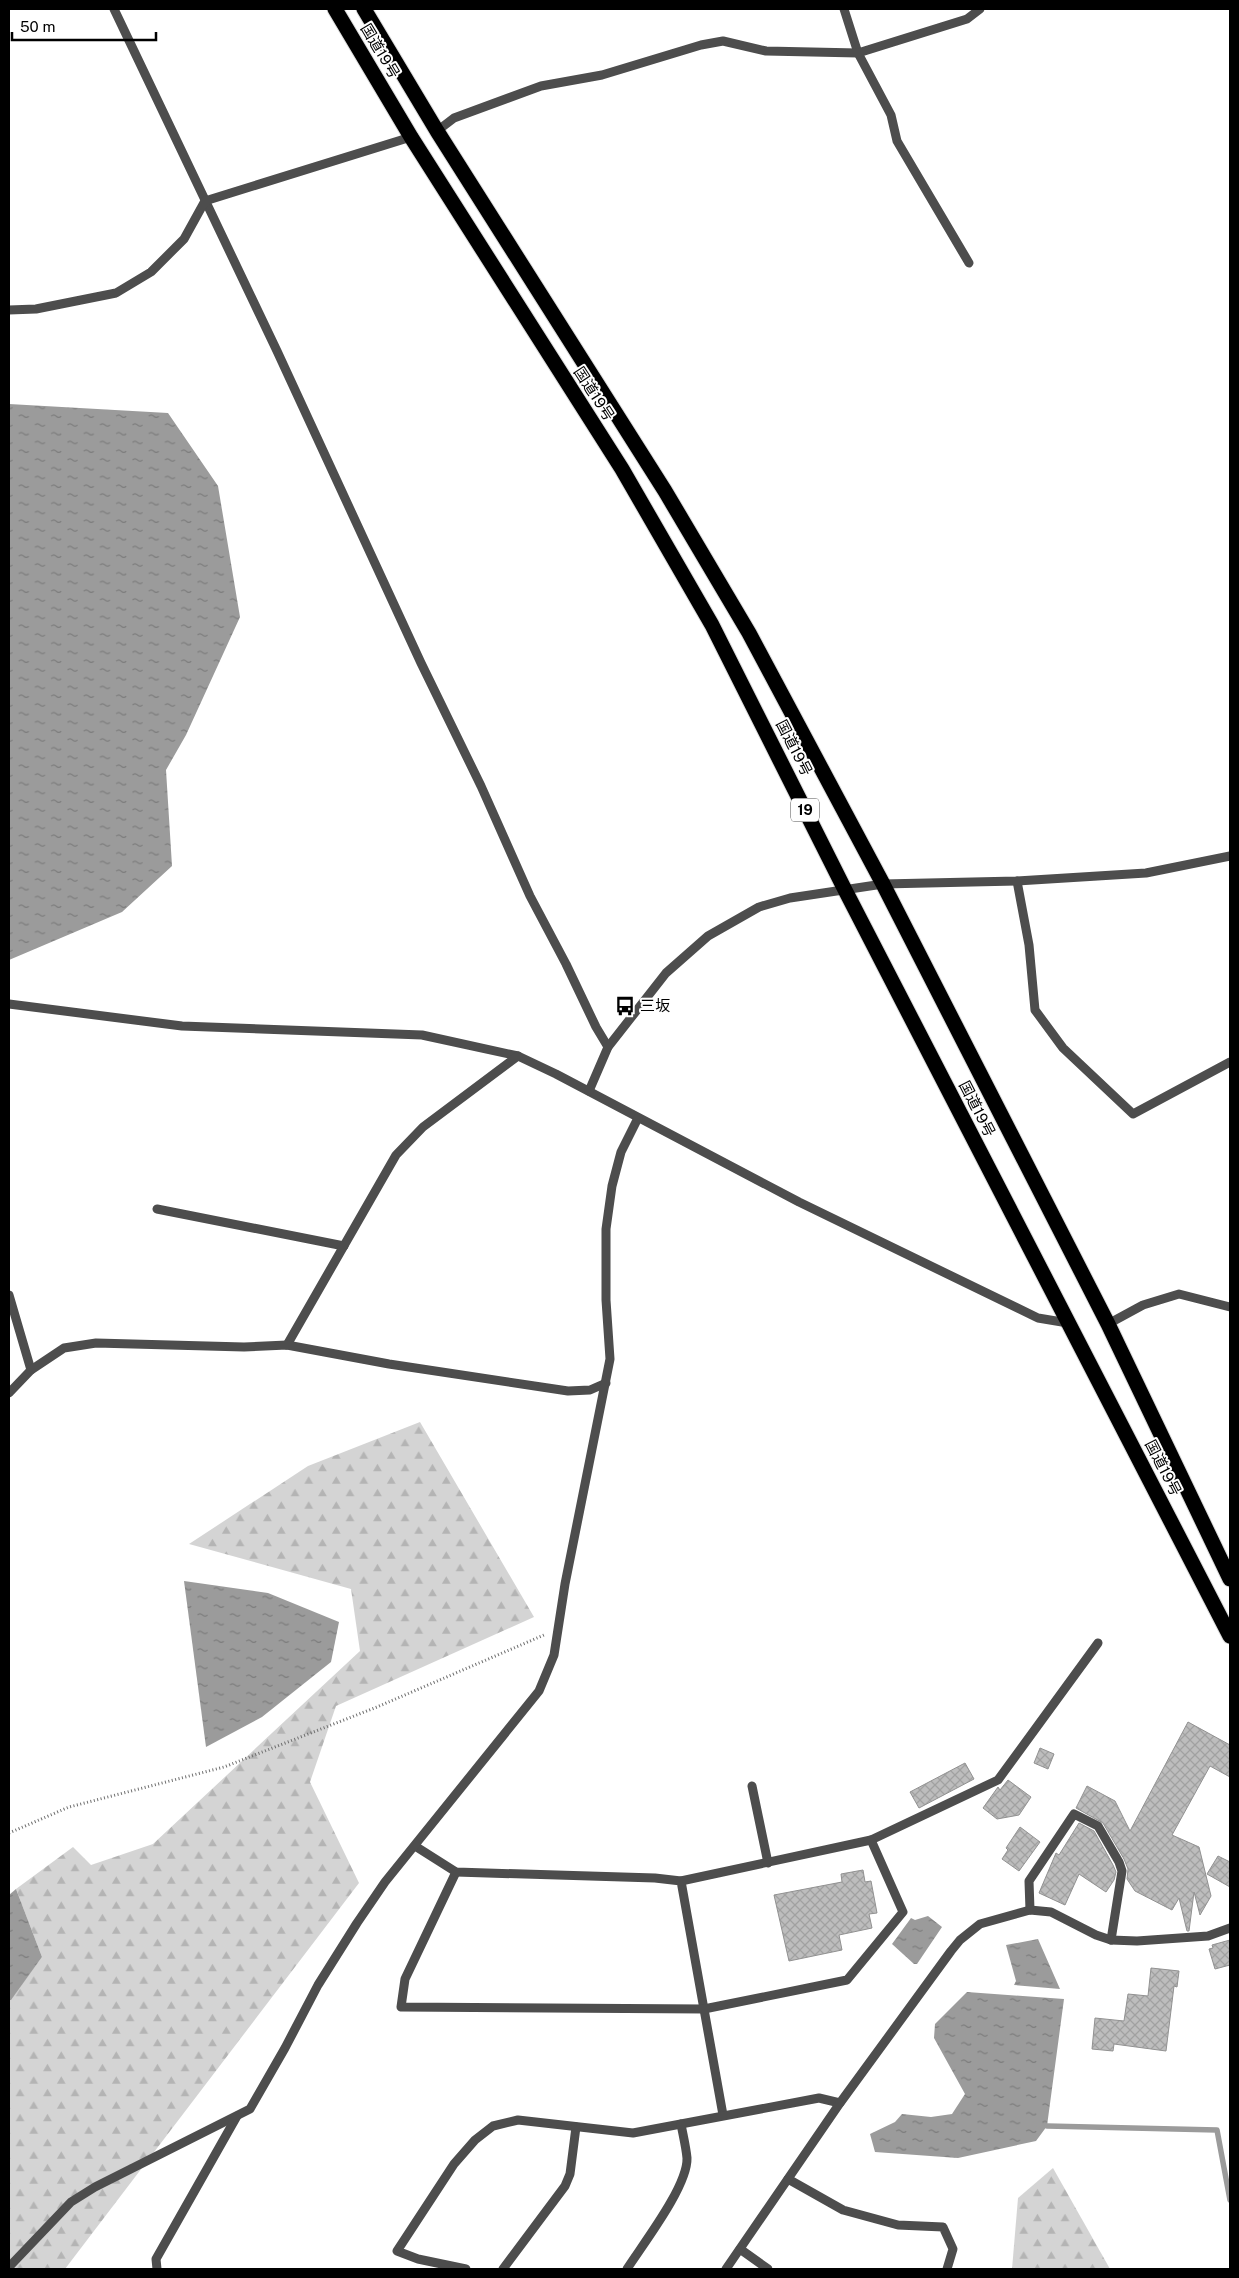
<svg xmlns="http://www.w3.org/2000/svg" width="1239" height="2278" font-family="'Public Sans','Noto Sans JP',sans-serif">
  <defs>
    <pattern id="forest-firs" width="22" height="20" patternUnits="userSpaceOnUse" patternTransform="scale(1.25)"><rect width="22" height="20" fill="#d4d4d4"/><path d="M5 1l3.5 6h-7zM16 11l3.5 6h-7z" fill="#b4b4b4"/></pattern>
    <pattern id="water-ripples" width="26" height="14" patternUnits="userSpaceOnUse" patternTransform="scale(1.25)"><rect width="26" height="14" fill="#9b9b9b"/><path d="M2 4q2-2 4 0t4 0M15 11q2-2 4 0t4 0" fill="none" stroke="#7c7c7c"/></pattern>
    <pattern id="building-cross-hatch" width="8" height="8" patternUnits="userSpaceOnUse" patternTransform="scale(1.25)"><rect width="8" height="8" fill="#bdbdbd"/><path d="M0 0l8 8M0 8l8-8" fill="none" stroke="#a1a1a1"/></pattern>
  </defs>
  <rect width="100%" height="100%" fill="#fff"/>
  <!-- forest -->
  <g fill="url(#forest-firs)">
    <polygon points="420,1422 534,1617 336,1706 310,1782 359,1883 65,2269 9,2269 9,2000 11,1999 42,1957 16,1889 73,1847 91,1865 153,1844 360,1651 351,1589 189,1544 308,1466"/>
    <polygon points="1053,2168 1110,2269 1012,2269 1018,2198"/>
  </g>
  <!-- water -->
  <g fill="url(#water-ripples)">
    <polygon points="9,404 168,413 218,486 240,617 186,735 166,770 172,866 122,912 9,960"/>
    <polygon points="184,1581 268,1593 339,1622 331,1662 262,1717 206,1747"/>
    <polygon points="16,1889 42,1957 11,2000 9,2000 9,1895"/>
    <polygon points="928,1916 942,1927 917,1964 914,1964 892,1944 911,1918 915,1920"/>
    <polygon points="1038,1939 1060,1989 1014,1985 1016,1981 1006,1945"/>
    <polygon points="967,1992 1064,1999 1047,2126 1036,2141 958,2158 875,2152 870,2134 895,2122 902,2114 931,2117 952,2114 965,2094 934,2038 935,2024"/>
  </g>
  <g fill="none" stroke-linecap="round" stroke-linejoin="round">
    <!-- stream -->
    <polyline stroke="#9b9b9b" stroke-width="5.5" points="1047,2126 1217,2130 1230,2200"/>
  </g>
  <!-- building -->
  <g fill="url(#building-cross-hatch)" stroke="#919191">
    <polygon points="1188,1722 1230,1745 1230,1777 1210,1766 1172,1835 1199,1847 1211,1896 1200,1915 1194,1892 1189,1931 1187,1931 1179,1898 1172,1910 1135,1891 1127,1879 1128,1869 1124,1859 1103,1823 1076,1808 1087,1786 1115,1801 1130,1831"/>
    <polygon points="1040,1748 1054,1754 1048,1769 1034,1763"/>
    <polygon points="965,1763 974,1779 919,1808 910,1792"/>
    <polygon points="1008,1780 1031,1797 1019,1815 997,1819 983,1808 998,1787 1000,1790"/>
    <polygon points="1079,1823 1094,1831 1113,1865 1116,1872 1114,1880 1106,1892 1079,1874 1065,1905 1039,1893 1056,1853 1059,1855"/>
    <polygon points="1020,1827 1040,1842 1019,1871 1002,1859 1008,1850 1006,1848"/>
    <polygon points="1218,1856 1230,1862 1230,1887 1207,1874"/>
    <polygon points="863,1870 865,1882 871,1881 877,1913 869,1914 872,1928 839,1935 842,1950 789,1961 774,1895 842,1882 841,1874"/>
    <polygon points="1230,1940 1230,1965 1215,1969 1209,1949 1213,1948 1212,1945"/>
    <polygon points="1151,1968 1179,1971 1177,1987 1174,1986 1166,2051 1114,2044 1113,2051 1092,2049 1095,2018 1124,2021 1128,1994 1148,1996"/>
  </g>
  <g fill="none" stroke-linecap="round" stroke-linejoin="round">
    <defs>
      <g id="highway">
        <polyline points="335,9 411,137 622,469 712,625 844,888 1230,1636"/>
        <polyline points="364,9 437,131 665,491 749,633 883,884 1108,1324 1230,1579"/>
      </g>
    </defs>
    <!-- highway casing -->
    <use href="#highway" stroke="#dbdbdb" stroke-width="17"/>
    <!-- path -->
    <polyline stroke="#6f6f6f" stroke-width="3" stroke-dasharray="1 2.5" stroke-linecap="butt" points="9,1833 69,1807 224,1767 377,1707 544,1635"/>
    <!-- minor -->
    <g stroke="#4d4d4d" stroke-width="9">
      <polyline points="114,9 277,351 421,663 481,786 530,896 566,964 596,1027 608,1047"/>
      <polyline points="844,9 858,53 891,115 897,141 969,263"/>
      <polyline points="437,131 454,118 541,86 602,75 701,45 723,41 766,51 858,53 967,19 980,9"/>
      <polyline points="9,310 36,309 116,293 151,272 184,239 205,201 411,137"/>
      <polyline points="1017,881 1029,945 1035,1010 1063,1048 1133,1114 1230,1062"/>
      <polyline points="9,1004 182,1026 422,1035 518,1056 556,1074 799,1202 1038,1318 1068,1323"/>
      <polyline points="589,1091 608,1047 666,973 708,936 759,907 790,898 883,884 1017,881 1146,873 1230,856"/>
      <polyline points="157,1209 344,1246"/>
      <polyline points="9,1295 31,1370"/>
      <polyline points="1108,1324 1143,1305 1179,1294 1230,1307"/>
      <polyline points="287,1345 396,1155 423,1127 518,1056"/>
      <polyline points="9,1393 31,1370 64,1348 96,1343 244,1347 287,1345 389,1364 568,1391 590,1390 606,1383"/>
      <polyline points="752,1786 768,1863"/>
      <polyline points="871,1840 998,1780 1098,1643"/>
      <polyline points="415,1846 456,1872 655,1878 681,1881 723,2115"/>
      <polyline points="456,1872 405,1979 401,2007 704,2009 847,1980 903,1912 871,1840 681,1881"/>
      <polyline points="1030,1910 1029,1881 1074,1814 1098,1826 1119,1862 1122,1871 1111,1940"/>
      <polyline points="788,2179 843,2210 898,2225 943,2227 953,2249 947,2269"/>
      <polyline points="740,2249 768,2269"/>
      <polyline points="9,2267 71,2202 95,2187 250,2109 285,2048 318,1985 357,1923 385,1882 539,1691 554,1655 565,1584 610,1359 606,1300 606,1229 612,1186 621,1152 638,1118"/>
      <polyline points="157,2269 156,2259 237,2116"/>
      <polyline points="466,2269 418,2259 397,2251 454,2164 475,2140 493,2126 518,2120 633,2133 819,2098 840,2103"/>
      <polyline points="503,2269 565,2186 570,2174 576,2127"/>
      <path d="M627,2269C643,2244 688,2186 687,2158C686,2147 683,2135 681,2124"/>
      <polyline points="726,2269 840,2103 951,1951 960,1940 980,1924 1030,1910 1051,1912 1096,1935 1111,1940 1137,1941 1208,1936 1230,1928"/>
    </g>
    <!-- highway -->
    <use href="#highway" stroke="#000" stroke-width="15"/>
  </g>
  <!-- icons -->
  <defs>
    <symbol id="bus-bare" viewBox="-9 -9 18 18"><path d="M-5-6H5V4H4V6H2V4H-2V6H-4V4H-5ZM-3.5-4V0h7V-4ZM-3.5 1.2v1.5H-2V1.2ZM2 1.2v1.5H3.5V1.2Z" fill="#000" stroke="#fff" stroke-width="2.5" paint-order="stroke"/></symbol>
  </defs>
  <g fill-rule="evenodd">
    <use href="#bus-bare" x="611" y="992" width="28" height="28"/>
  </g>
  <g text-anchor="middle" stroke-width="4" stroke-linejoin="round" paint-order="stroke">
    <!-- shield labels -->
    <rect fill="#fff" stroke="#4c4c4c" stroke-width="1" x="791" y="798.5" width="28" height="23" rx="4"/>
    <g font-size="14" font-weight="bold" fill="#000">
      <text x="805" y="815">19</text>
    </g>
    <!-- street labels -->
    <g font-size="15" fill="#000" stroke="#fff">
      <text transform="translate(380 51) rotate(59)" y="5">国道19号</text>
      <text transform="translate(594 394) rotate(57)" y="5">国道19号</text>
      <text transform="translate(794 748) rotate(63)" y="5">国道19号</text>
      <text transform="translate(977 1109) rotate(63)" y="5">国道19号</text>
      <text transform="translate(1163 1468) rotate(63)" y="5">国道19号</text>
    </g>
    <!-- poi labels -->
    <g font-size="15" fill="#000" stroke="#fff" text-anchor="start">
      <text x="640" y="1011">三坂</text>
    </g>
  </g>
  <!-- border -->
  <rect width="1239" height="2278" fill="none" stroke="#000000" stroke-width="20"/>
  <!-- scale -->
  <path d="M12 32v8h144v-8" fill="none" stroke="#000000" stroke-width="2.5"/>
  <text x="20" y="32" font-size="15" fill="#000000" stroke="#ffffff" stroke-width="4" paint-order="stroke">50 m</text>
</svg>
